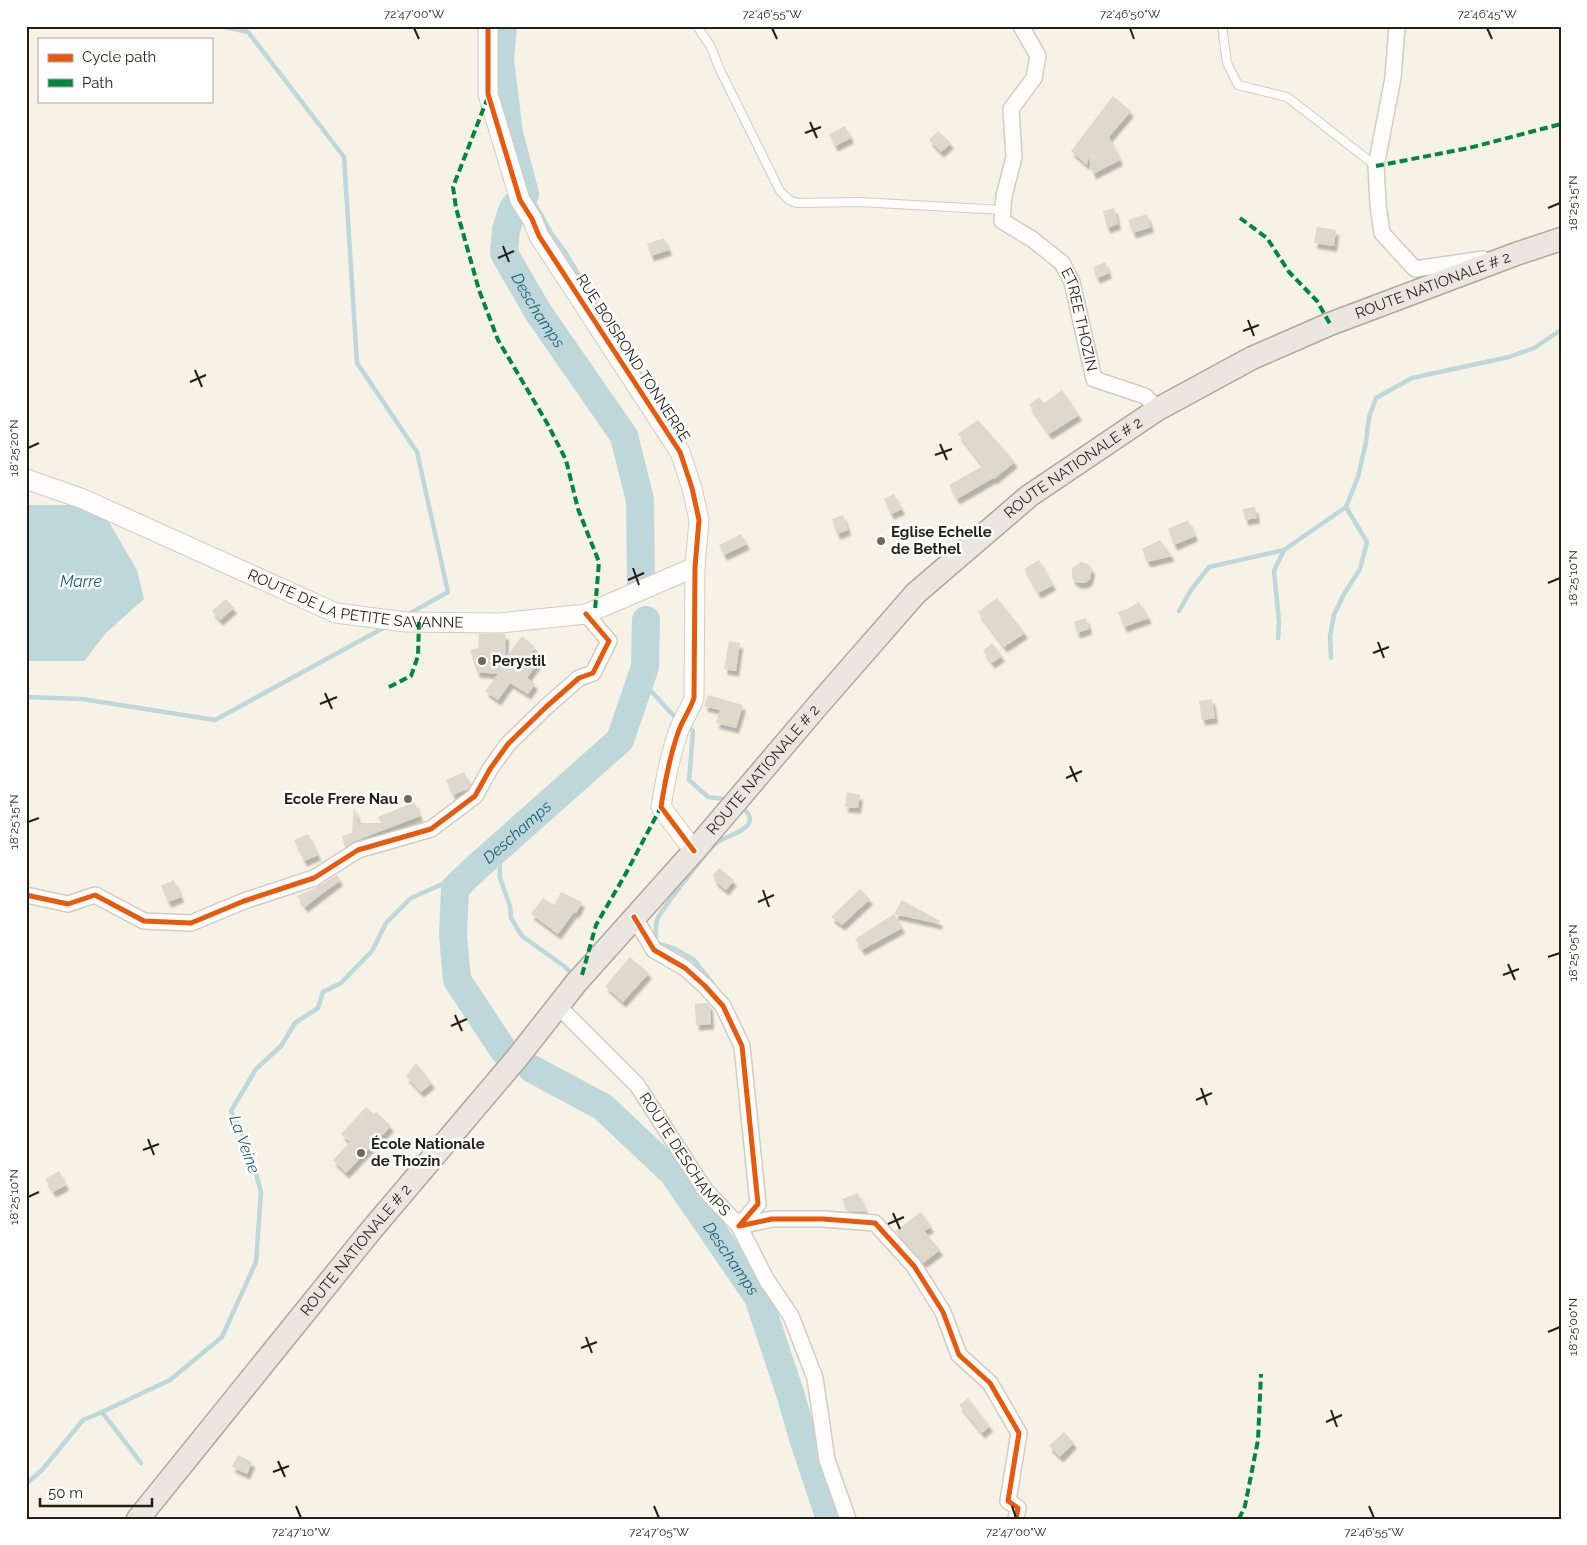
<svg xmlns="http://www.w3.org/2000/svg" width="1587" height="1545" font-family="Raleway,sans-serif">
  <defs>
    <filter id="shadow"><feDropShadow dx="3" dy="5.5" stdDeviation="1" flood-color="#0004"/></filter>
  </defs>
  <rect width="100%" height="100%" fill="#f6f2e5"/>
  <!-- water -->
  <polygon fill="#bdd7db" points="30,505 79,505 106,517 137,570 144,599 106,633 84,661 26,661 26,506"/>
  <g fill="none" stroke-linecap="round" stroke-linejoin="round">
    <!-- stream -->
    <g stroke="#bdd7db" stroke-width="4.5">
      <polyline points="221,26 248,32 344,157 357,363 417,452 448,592 407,615"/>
      <polyline points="522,180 551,233 565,252 619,342"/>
      <polyline points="639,372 660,402 678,432"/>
      <polyline points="1179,611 1191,590 1209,567 1284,550"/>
      <polyline points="1278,638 1279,622 1274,571 1284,550 1346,507 1358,477 1366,442 1369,417 1376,398 1412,378 1509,357 1534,348 1561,330"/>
      <polyline points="1331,658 1330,636 1334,615 1344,594 1360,569 1367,542 1346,507"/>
      <path d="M640,682C655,692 664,708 678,719"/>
      <polyline points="26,697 82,699 215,720 387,626"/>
      <polyline points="686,726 693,731 689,780 708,797 724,799"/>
      <polyline points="499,847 500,878 510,906 511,918 522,936 564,966 573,975"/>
      <path d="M713,984L694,960L675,949L656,943C656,936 655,926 657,920C659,912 709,849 716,843C725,836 744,833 749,823C752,816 746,811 742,807"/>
      <polyline points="102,1412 141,1463"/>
      <polyline points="26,1484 42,1470 83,1420 102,1412 170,1380 222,1337 256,1262 261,1192 249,1148 231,1111 256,1069 281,1046 295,1023 318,1008 323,992 341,983 372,951 386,923 411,898 456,878 477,867"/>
    </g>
    <!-- river -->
    <g stroke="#bdd7db" stroke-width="28">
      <path id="s1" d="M503,26L500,60L509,133L525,194L513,208L506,230L504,253L538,312L624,436L640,500L641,583"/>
      <path id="s2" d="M504,1051L457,980L453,935L455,888L477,867L620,740L645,667L646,620"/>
      <path id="s3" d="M532,1069L603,1107L673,1173L758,1297L791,1396L802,1435L830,1519"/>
    </g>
  </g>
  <!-- building -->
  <g fill="#ded8cd" filter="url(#shadow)">
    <polygon points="1113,96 1131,111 1109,137 1120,160 1093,174 1088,156 1087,165 1071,151"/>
    <polygon points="845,126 851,138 835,146 829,134"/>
    <polygon points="938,131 951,143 941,152 929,140"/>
    <polygon points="1114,208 1118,224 1107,228 1103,211"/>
    <polygon points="1147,214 1151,227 1133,233 1128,220"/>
    <polygon points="1317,227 1336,230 1334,246 1314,243"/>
    <polygon points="664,238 669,250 651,256 647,244"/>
    <polygon points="1105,262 1109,273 1097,278 1093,268"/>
    <polygon points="1062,390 1079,415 1049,434 1029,405 1039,397 1044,403"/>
    <polygon points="978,420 1015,462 994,479 993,478 957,499 949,485 983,466 958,434"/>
    <polygon points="894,494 902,509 891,514 884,499"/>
    <polygon points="1255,507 1257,518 1245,520 1243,509"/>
    <polygon points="843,515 848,530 837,534 832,519"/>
    <polygon points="1188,520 1195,536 1174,545 1168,529"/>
    <polygon points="741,534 747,544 724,555 719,545"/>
    <polygon points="1160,540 1172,556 1147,562 1142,549"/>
    <polygon points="1039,560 1053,585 1038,593 1024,569"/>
    <polygon points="1081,562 1088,564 1092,569 1090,579 1085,583 1078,583 1072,579 1072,568"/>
    <polygon points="997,598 1025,633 1004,647 978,612"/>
    <polygon points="226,599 234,608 220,620 212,611"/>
    <polygon points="1139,602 1149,618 1124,627 1118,612 1127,609"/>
    <polygon points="1086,618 1089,629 1077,633 1074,622"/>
    <polygon points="479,634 506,634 505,658 522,636 535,647 530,654 539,661 527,678 535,684 528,694 510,683 498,700 485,691 498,674 477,672 470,650 478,648"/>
    <polygon points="729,641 740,643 736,671 724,669"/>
    <polygon points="992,643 1002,656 992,663 983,651"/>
    <polygon points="708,695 743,705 736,728 716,723 720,710 704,706"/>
    <polygon points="1212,699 1215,718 1202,720 1199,701"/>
    <polygon points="464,772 470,785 468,789 453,795 446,780"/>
    <polygon points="847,792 860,795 858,808 845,807"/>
    <polygon points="414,802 420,816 355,841 345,847 342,836 352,833 354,807 359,823 381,823 378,817"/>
    <polygon points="308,834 318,855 304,861 294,840"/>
    <polygon points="719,868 734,880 726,890 715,881 713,875"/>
    <polygon points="337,875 340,880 305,907 297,896 319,886"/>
    <polygon points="174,880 181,897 168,902 161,886"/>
    <polygon points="860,889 870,899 842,925 831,917"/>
    <polygon points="561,892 582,902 576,913 574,912 558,934 531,914 543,898 554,905"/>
    <polygon points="902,900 940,921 939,924 894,914"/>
    <polygon points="894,914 902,928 862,950 855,939"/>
    <polygon points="630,957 649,973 623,1002 605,986"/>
    <polygon points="708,1003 710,1006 711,1024 696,1025 695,1004"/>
    <polygon points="416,1063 432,1083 421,1092 406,1076"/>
    <polygon points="366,1107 374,1114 376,1112 391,1126 346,1173 333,1160 350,1142 341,1134"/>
    <polygon points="59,1171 66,1185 53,1192 45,1179"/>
    <polygon points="858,1193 866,1212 847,1211 842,1199"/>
    <polygon points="921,1212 931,1227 924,1231 940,1250 923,1263 895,1231"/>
    <polygon points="968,1398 990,1426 982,1433 959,1405"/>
    <polygon points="1064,1432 1074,1443 1060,1457 1049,1446"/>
    <polygon points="238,1455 252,1462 247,1474 232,1467"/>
  </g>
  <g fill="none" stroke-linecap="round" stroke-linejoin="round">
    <defs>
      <g id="service">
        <polyline points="697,26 711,47 720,70 780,191 789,200 797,203 860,202 1003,210"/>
        <polyline points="1222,26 1227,63 1238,85 1287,97 1376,166"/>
      </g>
      <g id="minor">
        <path id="s4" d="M1021,26L1038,56L1034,78L1011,109L1014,157L1004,196L1002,221L1032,239L1062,263L1072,282L1094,379L1145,396L1158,409"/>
        <polyline points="1397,26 1393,78 1376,166 1378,205 1382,233 1415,269 1483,259"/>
        <polyline points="26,895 68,904 95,895 144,921 191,923 244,901 314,878 358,850 431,829 475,796 490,769 508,744 546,707 579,678 593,673 609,641 586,614"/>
        <polyline points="634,917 654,950 685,968 705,986 723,1006 742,1046 758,1204 739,1226 772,1219 823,1219 875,1223 914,1266 943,1312 959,1355 990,1383 1019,1433 1008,1501 1018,1508 1016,1519"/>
        <path id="s5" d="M558,1006L637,1085L705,1190L739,1226L766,1279L791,1316L815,1378L827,1460L848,1519"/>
      </g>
      <g id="tertiary">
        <path d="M488,26V94L520,200L532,219L539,236L680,452L692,488L699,520L695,567L694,698C690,710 683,719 679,730C670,755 665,781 661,807L694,851"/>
        <path id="s6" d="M26,479L83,499L336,613L406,622L500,623L586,614L695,567"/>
      </g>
      <g id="primary">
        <path id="s7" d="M138,1519L368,1234L517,1058L576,983L694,851L819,704L916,593L1029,496L1158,409L1252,358L1330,324L1516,254L1561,239"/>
      </g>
    </defs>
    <!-- service casing -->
    <use href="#service" stroke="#d0cdc2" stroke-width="10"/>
    <!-- minor casing -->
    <use href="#minor" stroke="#d0cdc2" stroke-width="18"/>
    <!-- tertiary casing -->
    <use href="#tertiary" stroke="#d0cdc2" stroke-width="21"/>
    <!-- primary casing -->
    <use href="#primary" stroke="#b0a699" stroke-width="25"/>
    <!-- service -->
    <use href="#service" stroke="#fefdfb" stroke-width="8"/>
    <!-- minor -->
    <use href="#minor" stroke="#fefdfb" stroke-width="15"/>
    <!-- tertiary -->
    <use href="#tertiary" stroke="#fefdfb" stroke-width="19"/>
    <!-- primary -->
    <use href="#primary" stroke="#ece6e1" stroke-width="22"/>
    <!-- quiet -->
    <g stroke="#00873e" stroke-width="4" stroke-dasharray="8 4" stroke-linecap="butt">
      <polyline points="488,97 453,187 456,208 479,290 498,340 547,423 566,460 578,509 599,562 595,610"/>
      <polyline points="1376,166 1469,148 1561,124"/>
      <polyline points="1240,218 1267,238 1289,272 1317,301 1330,324"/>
      <polyline points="389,687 411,676 418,656 419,622"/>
      <polyline points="582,975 596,925 625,875 661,807"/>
      <polyline points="1239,1519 1245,1506 1258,1440 1261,1374"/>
    </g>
    <defs>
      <g id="cycleway">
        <path d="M488,26V94L520,200L532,219L539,236L680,452L692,488L699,520L695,567L694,698C690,710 683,719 679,730C670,755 665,781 661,807L694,851"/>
        <polyline points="26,895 68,904 95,895 144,921 191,923 244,901 314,878 358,850 431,829 475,796 490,769 508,744 546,707 579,678 593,673 609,641 586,614"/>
        <polyline points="634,917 654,950 685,968 705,986 723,1006 742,1046 758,1204 739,1226 772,1219 823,1219 875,1223 914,1266 943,1312 959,1355 990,1383 1019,1433 1008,1501 1018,1508 1016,1519"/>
      </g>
    </defs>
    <!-- cycleway casing -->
    <use href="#cycleway" stroke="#fff" stroke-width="8"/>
    <!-- cycleway -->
    <use href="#cycleway" stroke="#e8590c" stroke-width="5"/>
  </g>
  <!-- ticks -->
  <path fill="none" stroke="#221f16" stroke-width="2" d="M414,28L419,39M772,28L777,39M1130,28L1134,39M1487,28L1492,39M810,122L817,138M805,133L821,127M1548,208L1560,203M503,246L509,262M498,258L514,251M1248,320L1254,336M1243,331L1259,325M195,370L202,387M190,382L206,375M940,444L947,460M28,448L39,443M935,455L952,449M633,568L639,585M628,580L644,573M1548,583L1560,578M1378,642L1384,658M1373,653L1389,647M325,693L332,709M320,704L337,697M1070,766L1077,782M1066,778L1082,771M28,822L39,818M763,890L769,907M758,902L774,895M1548,957L1560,953M1508,964L1515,980M1503,975L1519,969M455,1015L462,1031M451,1026L467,1019M1201,1088L1207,1105M1196,1100L1212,1093M148,1139L154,1155M143,1150L159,1144M28,1197L39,1192M893,1213L900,1229M888,1224L904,1217M1548,1332L1560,1327M586,1337L592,1353M581,1348L597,1342M1331,1410L1337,1427M1326,1422L1342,1415M278,1461L285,1477M273,1472L289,1466M296,1506L301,1518M654,1506L659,1518M1012,1506L1016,1518M1369,1506L1374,1518"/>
  <!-- markers -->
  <g fill="#6c695e" stroke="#fff" stroke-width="2">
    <circle cx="881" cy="541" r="5"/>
    <circle cx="482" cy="661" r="5"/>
    <circle cx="408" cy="799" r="5"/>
    <circle cx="361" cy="1153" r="5"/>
  </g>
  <g text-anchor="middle" stroke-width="5" stroke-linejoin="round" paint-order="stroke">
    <!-- street labels -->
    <g font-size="15" fill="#221f16" stroke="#fff">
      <text dy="5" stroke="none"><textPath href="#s7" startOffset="1816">ROUTE NATIONALE # 2</textPath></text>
      <text dy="5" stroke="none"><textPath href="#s4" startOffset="342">ETREE THOZIN</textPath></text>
      <text transform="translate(633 358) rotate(57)" y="5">RUE BOISROND TONNERRE</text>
      <text dy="5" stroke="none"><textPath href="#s7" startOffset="1411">ROUTE NATIONALE # 2</textPath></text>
      <text dy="5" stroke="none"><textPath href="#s6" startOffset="354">ROUTE DE LA PETITE SAVANNE</textPath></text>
      <text dy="5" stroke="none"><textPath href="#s7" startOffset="976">ROUTE NATIONALE # 2</textPath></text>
      <text dy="5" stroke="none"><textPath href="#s5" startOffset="196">ROUTE DESCHAMPS</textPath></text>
      <text dy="5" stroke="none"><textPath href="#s7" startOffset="346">ROUTE NATIONALE # 2</textPath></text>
    </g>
    <!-- poi labels -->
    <g font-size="15" font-weight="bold" fill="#221f16" stroke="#fff" text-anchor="start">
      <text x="891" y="537">Eglise Echelle<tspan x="891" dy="17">de Bethel</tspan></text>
      <text x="492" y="666">Perystil</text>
      <text x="398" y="804" text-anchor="end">Ecole Frere Nau</text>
      <text x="371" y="1149">École Nationale<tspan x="371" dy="17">de Thozin</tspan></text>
    </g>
    <!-- water labels -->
    <g font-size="16" font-style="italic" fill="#1a6174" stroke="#fff">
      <text dy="6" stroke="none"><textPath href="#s1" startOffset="302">Deschamps</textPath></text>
      <text x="81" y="587">Marre</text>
      <text dy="6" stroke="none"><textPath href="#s2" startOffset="261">Deschamps</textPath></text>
      <text transform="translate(245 1144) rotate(70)" y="6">La Veine</text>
      <text dy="6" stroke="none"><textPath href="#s3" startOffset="280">Deschamps</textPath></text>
    </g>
  </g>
  <!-- border -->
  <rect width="1587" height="1545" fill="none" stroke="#ffffff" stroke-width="55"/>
  <!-- legend -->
  <rect x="38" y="38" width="175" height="65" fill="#ffffff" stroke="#a7a5a2"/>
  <rect x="48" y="54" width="25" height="8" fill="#e8590c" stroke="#a7a5a2"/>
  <text x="82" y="62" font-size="15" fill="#221f16">Cycle path</text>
  <rect x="48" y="79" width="25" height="8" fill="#00873e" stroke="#a7a5a2"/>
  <text x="82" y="88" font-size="15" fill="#221f16">Path</text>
  <!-- scale -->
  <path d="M40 1498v8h112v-8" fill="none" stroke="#221f16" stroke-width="2.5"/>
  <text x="48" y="1498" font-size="15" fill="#221f16" stroke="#ffffff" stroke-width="4" paint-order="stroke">50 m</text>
  <rect x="28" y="28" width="1532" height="1490" fill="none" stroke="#221f16" stroke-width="2"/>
  <g font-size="12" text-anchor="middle" fill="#221f16">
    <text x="414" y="18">72°47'00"W</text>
    <text x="772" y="18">72°46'55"W</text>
    <text x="1130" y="18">72°46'50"W</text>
    <text x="1487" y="18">72°46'45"W</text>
    <text transform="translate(1573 203) rotate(-90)" y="4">18°25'15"N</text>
    <text transform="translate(14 448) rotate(-90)" y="4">18°25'20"N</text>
    <text transform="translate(1573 578) rotate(-90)" y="4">18°25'10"N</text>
    <text transform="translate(14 822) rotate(-90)" y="4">18°25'15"N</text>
    <text transform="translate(1573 953) rotate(-90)" y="4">18°25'05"N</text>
    <text transform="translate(14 1197) rotate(-90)" y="4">18°25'10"N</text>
    <text transform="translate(1573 1327) rotate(-90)" y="4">18°25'00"N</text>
    <text x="301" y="1536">72°47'10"W</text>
    <text x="659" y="1536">72°47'05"W</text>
    <text x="1016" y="1536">72°47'00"W</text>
    <text x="1374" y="1536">72°46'55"W</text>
  </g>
</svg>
